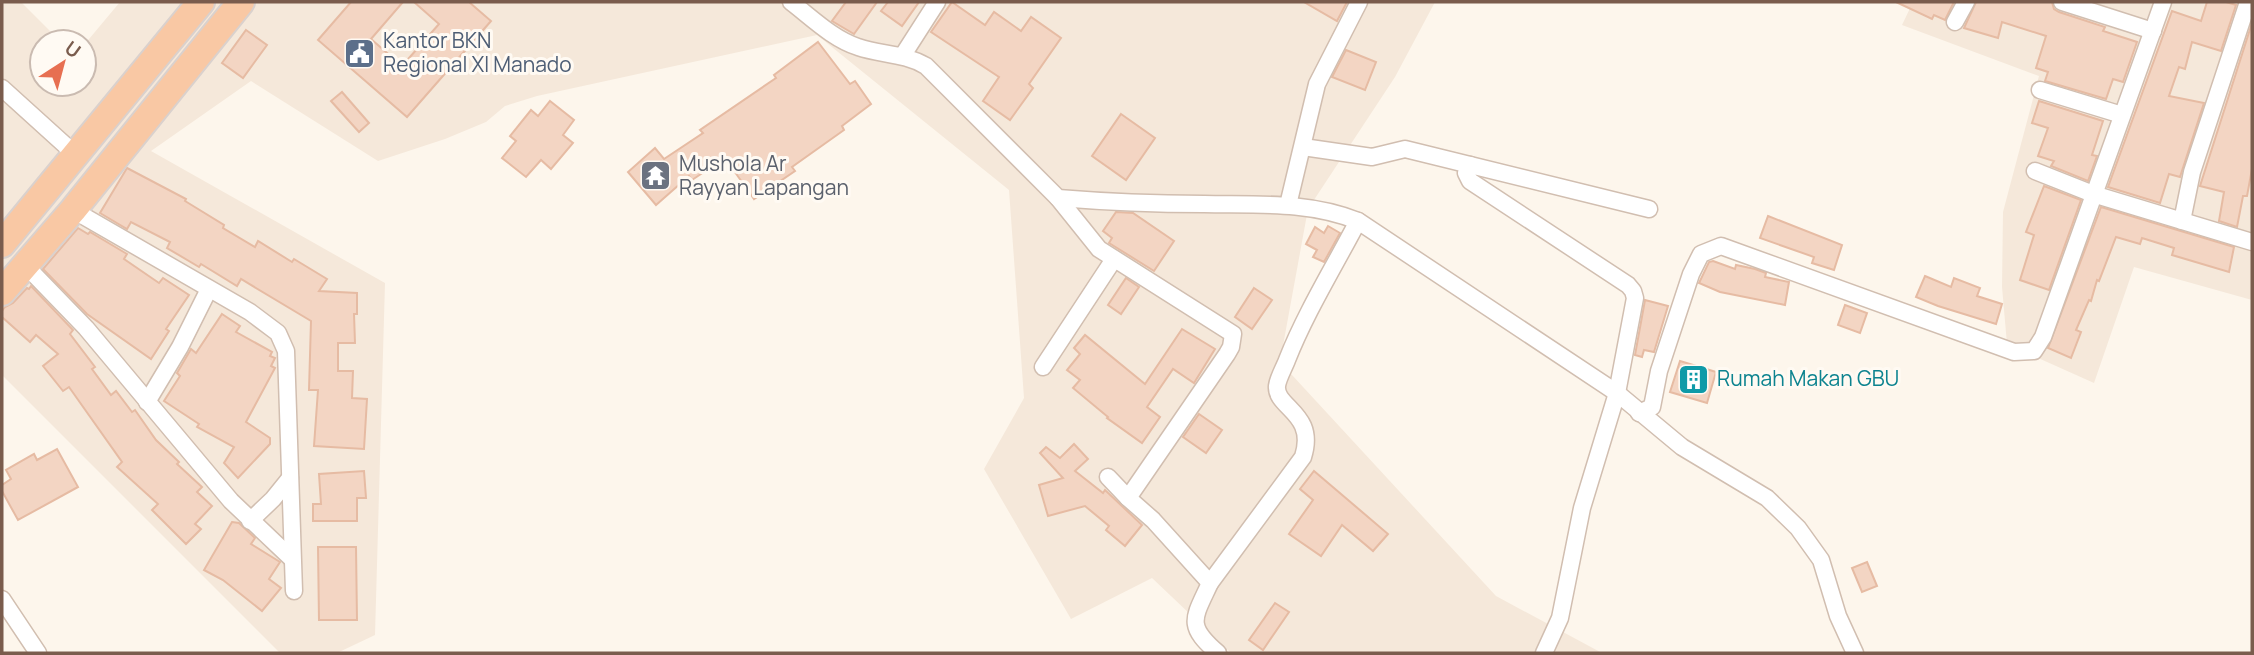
<svg xmlns="http://www.w3.org/2000/svg" width="2254" height="655" font-family="Manrope,sans-serif">
  <rect width="100%" height="100%" fill="#fdf6ec"/>
  <!-- residential -->
  <g fill="#f5e8da">
    <polygon points="2,2 21,2 61,42 42,42 42,84 84,84 84,45 120,2 1435,2 1395,77 1308,209 1280,362 1496,596 1602,653 1231,653 1152,578 1071,619 984,469 1024,398 1009,190 817,35 537,96 505,106 486,122 445,139 378,161 251,81 151,151 385,283 375,635 337,653 280,653 2,375"/>
    <polygon points="1913,2 2252,2 2252,300 2134,267 2094,383 2007,344 2002,287 2003,212 2039,76 1902,25"/>
  </g>
  <!-- building -->
  <g fill="#f3d5c3" stroke="#e6bba3" stroke-width="2">
    <polygon points="351,2 403,2 371,39 402,66 439,24 414,2 469,2 491,21 407,117 318,40"/>
    <polygon points="846,2 877,2 854,34 832,21"/>
    <polygon points="888,2 919,2 902,26 881,11"/>
    <polygon points="952,2 985,25 994,12 1021,31 1031,17 1061,38 1029,84 1033,88 1010,120 983,101 999,77 931,32"/>
    <polygon points="1304,2 1347,2 1337,21"/>
    <polygon points="1896,2 1954,2 1945,20 1934,15 1932,19"/>
    <polygon points="1976,2 2052,2 2054,9 2059,12 2105,27 2103,31 2137,42 2123,82 2113,79 2106,99 2045,81 2048,72 2036,68 2046,36 2002,22 1998,38 1964,28"/>
    <polygon points="2207,2 2226,2 2236,5 2221,51 2192,42 2185,69 2179,67 2169,96 2204,103 2180,177 2169,174 2160,203 2108,187 2172,11 2201,21"/>
    <polygon points="2252,23 2252,169 2247,196 2243,196 2237,227 2219,221 2224,192 2200,186"/>
    <polygon points="246,30 267,45 243,78 222,63"/>
    <polygon points="818,42 850,84 855,81 871,104 842,126 844,130 792,167 795,171 754,199 725,158 692,180 689,176 656,205 628,172 655,148 664,159 703,133 700,130 776,78 774,75"/>
    <polygon points="1346,50 1376,62 1365,90 1332,77"/>
    <polygon points="342,92 369,123 359,132 331,101"/>
    <polygon points="550,101 574,120 563,135 573,143 551,169 541,160 526,177 502,158 516,141 510,136 531,110 538,116"/>
    <polygon points="2039,101 2103,121 2092,155 2097,156 2088,181 2051,166 2054,161 2038,156 2048,128 2032,123"/>
    <polygon points="1121,114 1155,138 1126,180 1092,156"/>
    <polygon points="127,168 186,199 185,201 224,225 223,228 255,247 258,241 292,262 294,259 327,279 319,291 357,293 357,314 354,314 355,343 338,343 338,371 353,371 352,398 367,399 364,449 314,446 318,390 309,390 311,321 241,279 237,286 201,264 199,267 167,248 170,242 131,222 127,229 100,213"/>
    <polygon points="2044,186 2081,200 2049,290 2020,280 2034,235 2026,232"/>
    <polygon points="2101,207 2234,247 2229,272 2172,255 2174,248 2142,238 2140,244 2116,237 2099,281 2097,280 2091,301 2089,300 2076,330 2081,332 2071,358 2048,348"/>
    <polygon points="1116,212 1133,213 1174,241 1154,271 1109,243 1112,238 1103,231"/>
    <polygon points="1768,216 1842,245 1834,270 1812,263 1814,257 1760,238"/>
    <polygon points="1328,226 1340,233 1324,262 1313,257 1317,250 1306,244 1315,227 1324,233"/>
    <polygon points="78,228 88,234 90,232 127,254 124,259 159,283 163,278 189,295 166,329 169,331 151,359 87,314 43,269"/>
    <polygon points="1713,261 1735,269 1736,265 1755,269 1766,273 1765,277 1789,282 1785,305 1720,292 1699,283 1709,262"/>
    <polygon points="1925,276 1951,287 1954,278 1980,288 1977,296 2002,304 1996,324 1938,306 1916,297"/>
    <polygon points="1126,278 1139,287 1121,314 1108,305"/>
    <polygon points="31,286 73,330 70,334 95,367 92,369 111,395 116,391 132,412 135,410 156,440 179,462 177,464 202,487 197,492 212,506 195,524 201,529 186,544 152,510 158,504 117,467 122,462 69,387 63,391 43,366 58,354 36,335 30,342 2,317 2,311 5,307 13,303 27,288 29,289"/>
    <polygon points="1254,288 1272,300 1252,329 1235,317"/>
    <polygon points="1645,300 1668,306 1654,352 1644,350 1642,357 1635,355"/>
    <polygon points="1845,305 1867,313 1860,333 1838,325"/>
    <polygon points="222,314 240,326 236,332 272,352 270,356 275,358 271,366 275,368 246,422 270,438 270,444 238,478 224,463 234,447 197,427 199,424 164,401 180,376 177,373 191,349 196,353"/>
    <polygon points="1182,329 1215,349 1194,383 1173,369 1147,407 1160,417 1142,443 1107,418 1108,417 1073,388 1080,380 1067,370 1080,354 1074,348 1085,335 1145,384"/>
    <polygon points="1680,361 1716,372 1707,403 1670,392"/>
    <polygon points="1199,414 1222,430 1206,453 1183,437"/>
    <polygon points="1074,444 1088,459 1075,471 1103,493 1105,490 1142,525 1125,546 1106,530 1109,526 1085,506 1048,516 1039,485 1063,478 1040,453 1046,447 1060,458"/>
    <polygon points="57,449 78,487 18,520 2,491 2,485 11,479 6,470 34,454 37,460"/>
    <polygon points="364,471 366,498 357,498 357,521 313,521 313,504 321,504 319,474"/>
    <polygon points="1314,471 1388,534 1373,551 1342,525 1321,556 1289,534 1313,500 1300,489"/>
    <polygon points="232,522 239,523 255,538 251,544 280,562 269,579 281,588 262,611 223,580 204,570"/>
    <polygon points="318,547 356,547 357,620 319,620"/>
    <polygon points="1867,562 1877,586 1862,592 1852,568"/>
    <polygon points="1275,603 1289,612 1263,650 1249,640"/>
  </g>
  <g fill="none" stroke-linecap="round" stroke-linejoin="round">
    <defs>
      <g id="minor">
        <path d="M791,2C812,18 833,39 858,47C881,55 904,53 926,66L1058,198C1107,202 1155,204 1204,204C1256,205 1309,201 1358,221L1617,393L1682,447L1767,498L1798,528L1821,560L1838,616L1855,653"/>
        <polyline points="2062,2 2153,31"/>
        <polyline points="1955,22 1966,2"/>
        <polyline points="903,55 937,2"/>
        <polyline points="2,88 76,155"/>
        <polyline points="2040,90 2122,115"/>
        <polyline points="1303,147 1372,157 1405,149 1649,209"/>
        <polyline points="1470,165 1466,173 1470,181 1628,285 1633,291 1635,298 1617,393 1582,508 1560,618 1544,653"/>
        <polyline points="2035,171 2093,194 2252,242"/>
        <path d="M1058,198L1099,249L1233,334L1231,347L1227,354L1128,498L1153,520L1210,583L1303,457C1317,413 1275,408 1277,386C1278,378 1284,368 1287,360C1306,312 1334,267 1358,221"/>
        <polyline points="1288,205 1317,84 1359,2"/>
        <polyline points="73,210 250,312 278,333 286,351 294,591"/>
        <polyline points="2182,221 2192,172 2248,2"/>
        <polyline points="26,266 86,328 231,501 291,558"/>
        <polyline points="1043,367 1114,259"/>
        <polyline points="147,402 180,347 209,289"/>
        <polyline points="1639,413 1652,407 1659,371 1691,274 1701,254 1721,246 2014,352 2034,351 2043,337 2163,2"/>
        <polyline points="1108,477 1128,498"/>
        <polyline points="250,521 273,499 290,478"/>
        <path d="M1210,583C1194,618 1185,625 1218,653"/>
        <polyline points="2,599 38,653"/>
      </g>
      <g id="trunk">
        <polyline points="2,244 201,2"/>
        <polyline points="2,292 73,210 241,2"/>
      </g>
    </defs>
    <!-- minor casing -->
    <use href="#minor" stroke="#d1beb0" stroke-width="19"/>
    <!-- trunk casing -->
    <use href="#trunk" stroke="#dad1cd" stroke-width="30"/>
    <!-- minor -->
    <use href="#minor" stroke="#fff" stroke-width="16"/>
    <!-- trunk -->
    <use href="#trunk" stroke="#f9c8a4" stroke-width="26"/>
  </g>
  <!-- icons -->
  <defs>
    <symbol id="civic-square" viewBox="-11 -11 22 22"><rect x="-9" y="-9" width="18" height="18" rx="4" fill="#5c6f8a" stroke="#fffaf3"/><path d="M-.6-6.5H3V-4.5H.6V-3L4-1V1h2V6H-6V1h2V-1L-.6-3ZM-1.2 2.5V6h2.4V2.5Z" fill="#fff"/></symbol>
    <symbol id="temple-square" viewBox="-11 -11 22 22"><rect x="-9" y="-9" width="18" height="18" rx="4" fill="#6b7280" stroke="#fffaf3"/><path d="M0-6L5-2H3V0L6.5 2.5H4V6H1.5V3h-3V6H-4V2.5H-6.5L-3 0V-2H-5Z" fill="#fff"/></symbol>
    <symbol id="building-square" viewBox="-11 -11 22 22"><rect x="-9" y="-9" width="18" height="18" rx="4" fill="#0f9aa8" stroke="#fffaf3"/><path d="M-4-6H4V6H1V3H-1V6H-4ZM-2.5-4.3h1.7v1.8h-1.7ZM.8-4.3h1.7v1.8H.8ZM-2.5-1h1.7V.8h-1.7ZM.8-1h1.7V.8H.8Z" fill="#fff"/></symbol>
  </defs>
  <g fill-rule="evenodd">
    <use href="#civic-square" x="342" y="36" width="35" height="35"/>
    <use href="#temple-square" x="638" y="158" width="35" height="35"/>
    <use href="#building-square" x="1676" y="362" width="35" height="35"/>
  </g>
  <g text-anchor="middle" stroke-width="6" stroke-linejoin="round" paint-order="stroke">
    <!-- service labels -->
    <g font-size="21" fill="#4e5e75" stroke="#fffaf3" text-anchor="start">
      <text x="383" y="48">Kantor BKN<tspan x="383" dy="24">Regional XI Manado</tspan></text>
    </g>
    <!-- worship labels -->
    <g font-size="21" fill="#5b616d" stroke="#fffaf3" text-anchor="start">
      <text x="679" y="171">Mushola Ar<tspan x="679" dy="24">Rayyan Lapangan</tspan></text>
    </g>
    <!-- culture labels -->
    <g font-size="21" fill="#0d838f" stroke="#fffaf3" text-anchor="start">
      <text x="1717" y="386">Rumah Makan GBU</text>
    </g>
  </g>
  <!-- border -->
  <rect width="2254" height="655" fill="none" stroke="#7a5c4d" stroke-width="7"/>
  <!-- north arrow -->
  <g transform="translate(63 63) rotate(36)"><circle r="33" fill="#fffaf3" stroke="#cabbb1" stroke-width="2"/>
  <path d="M0-5L12 26L0 18L-12 26Z" fill="#e76f51"/>
  <text y="-10" font-size="19" font-weight="bold" text-anchor="middle" fill="#7a5c4d">U</text>
  </g>
</svg>
